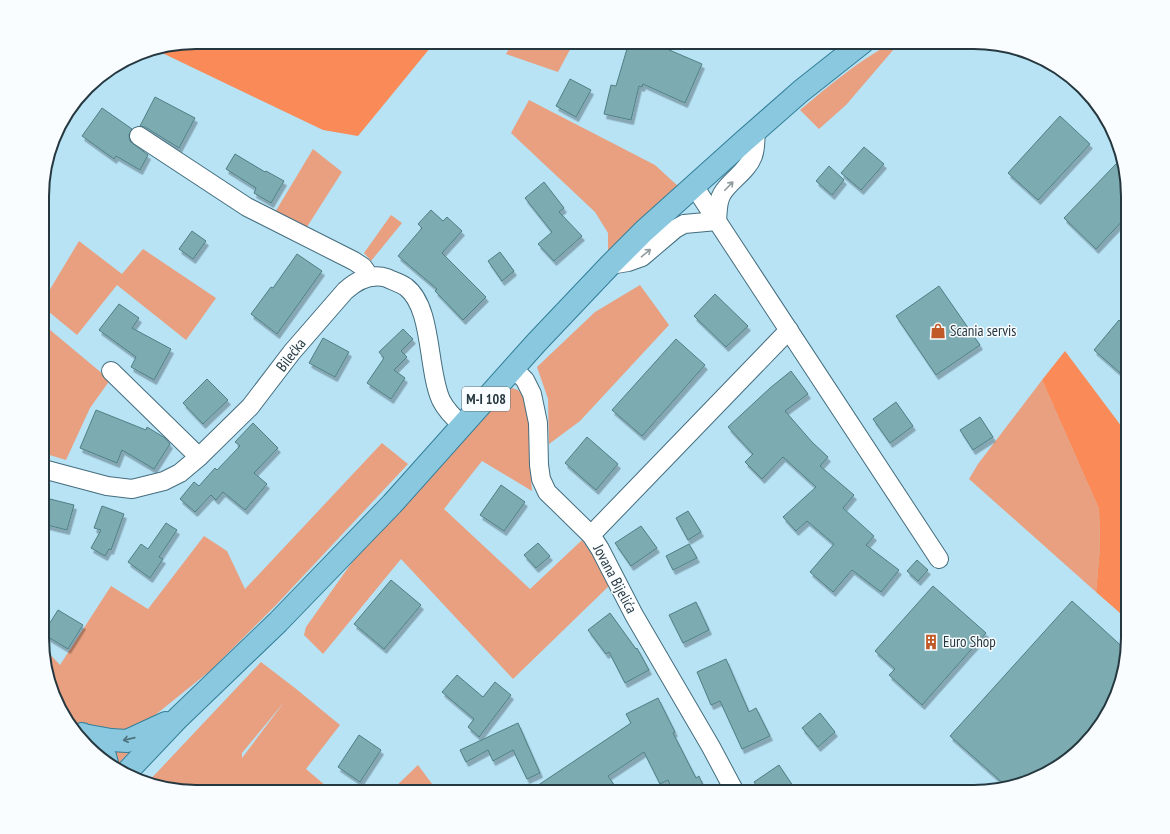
<svg xmlns="http://www.w3.org/2000/svg" width="1170" height="834" font-family="'PT Sans Narrow',sans-serif">
  <defs>
    <filter id="shadow"><feDropShadow dx="2.5" dy="4.5" stdDeviation="0" flood-color="#0004"/></filter>
  </defs>
  <rect width="100%" height="100%" fill="#b7e3f5"/>
  <!-- green -->
  <g fill="#e9a080" fill-rule="evenodd">
    <polygon points="513,42 574,42 558,72 506,54"/>
    <path d="M894,42H900L846,105L819,129L800,110C830,85 859,60 894,42Z"/>
    <polygon points="529,100 655,165 679,187 608,252 608,233 595,212 511,133"/>
    <polygon points="313,149 342,172 305,230 274,214"/>
    <polygon points="391,215 402,223 371,261 364,253"/>
    <polygon points="79,241 122,274 143,249 216,298 186,340 117,285 77,335 43,307 43,301"/>
    <polygon points="640,285 669,325 580,421 549,444 548,399 537,367 595,312"/>
    <polygon points="43,324 110,380 90,408 66,460 43,453"/>
    <polygon points="1042,380 1099,509 1100,547 1096,592 969,479 978,464"/>
    <polygon points="512,388 518,390 525,397 529,408 529,453 532,491 482,461 444,509 530,589 582,540 612,583 513,679 401,559 323,654 304,635 306,627 365,544 506,393"/>
    <polygon points="382,443 408,464 276,605 211,670 144,724 132,730 87,729 77,723 61,708 43,658 43,647 60,665 111,586 148,609 204,536 227,551 245,589"/>
    <path d="M261,662L295,688L340,725L306,769L333,792H186L146,784ZM285,701L242,758V753Z"/>
    <polygon points="133,748 117,765 106,752"/>
    <polygon points="418,765 438,792 390,792"/>
  </g>
  <!-- forest -->
  <g fill="#fa8a57">
    <polygon points="196,42 435,42 358,136 323,130 156,50"/>
    <polygon points="1065,351 1128,435 1128,620 1096,592 1100,547 1099,509 1042,380"/>
  </g>
  <!-- building -->
  <g fill="#7bacb1" stroke="#4f7f84" filter="url(#shadow)">
    <polygon points="629,42 669,42 667,49 702,64 685,103 643,84 642,87 639,86 631,120 604,114 611,85 616,86"/>
    <polygon points="570,79 591,90 576,117 556,106"/>
    <polygon points="155,97 195,118 179,148 145,127 140,126"/>
    <polygon points="102,108 132,129 129,135 130,141 148,155 140,170 116,156 114,159 82,136"/>
    <polygon points="1060,116 1090,144 1038,200 1008,173"/>
    <polygon points="864,147 884,164 861,190 841,173"/>
    <polygon points="235,154 265,172 266,171 284,181 271,203 254,193 256,188 226,169"/>
    <polygon points="1116,164 1124,171 1128,186 1128,215 1096,249 1064,218"/>
    <polygon points="829,166 844,180 832,195 816,181"/>
    <polygon points="544,182 564,208 559,212 582,236 554,261 538,244 552,232 525,198"/>
    <polygon points="431,210 443,221 447,217 462,231 442,253 486,297 463,320 435,291 437,289 398,256 422,228 418,224"/>
    <polygon points="192,231 206,241 193,259 179,249"/>
    <polygon points="500,252 514,271 502,281 488,261"/>
    <polygon points="297,254 322,271 277,334 251,314 271,287 273,288"/>
    <polygon points="939,286 980,345 936,375 896,316"/>
    <polygon points="715,294 748,326 726,347 694,316"/>
    <polygon points="119,304 139,318 132,328 171,349 154,380 131,367 136,357 99,330"/>
    <polygon points="1119,320 1128,328 1128,380 1094,350"/>
    <polygon points="403,329 413,339 401,351 407,357 394,370 405,378 391,399 367,383 384,358 379,352"/>
    <polygon points="323,338 349,352 335,377 309,363"/>
    <polygon points="676,339 705,365 642,436 612,410"/>
    <polygon points="791,371 808,394 785,411 812,442 828,457 820,466 854,495 843,508 874,536 866,545 899,570 881,592 852,570 833,592 810,572 834,544 807,521 796,531 783,517 816,487 783,457 762,479 745,462 753,454 728,427 770,388"/>
    <polygon points="207,379 228,400 203,424 183,403"/>
    <polygon points="896,402 913,426 890,443 873,419"/>
    <polygon points="96,410 146,430 147,427 165,438 170,444 154,469 122,450 117,463 80,448"/>
    <polygon points="980,417 993,437 973,450 960,430"/>
    <polygon points="253,423 278,448 254,473 267,484 245,510 223,492 216,500 211,495 195,512 180,499 194,482 199,486 215,468 217,470 240,446 235,442"/>
    <polygon points="587,437 618,464 596,490 565,463"/>
    <polygon points="501,485 525,502 504,531 480,515"/>
    <polygon points="50,499 74,505 67,530 43,524"/>
    <polygon points="102,506 124,514 111,550 109,549 105,556 91,548 101,530 94,528"/>
    <polygon points="688,511 701,532 688,540 676,518"/>
    <polygon points="166,523 177,530 159,557 163,559 150,578 128,562 141,544 148,549"/>
    <polygon points="641,526 657,548 631,566 615,543"/>
    <polygon points="538,543 550,556 536,568 524,555"/>
    <polygon points="689,544 697,558 673,570 666,556"/>
    <polygon points="917,560 928,570 918,581 907,571"/>
    <polygon points="391,580 421,605 384,649 354,624"/>
    <polygon points="933,586 986,633 922,705 889,675 895,669 875,651"/>
    <polygon points="1072,601 1127,651 1120,688 1096,731 1042,776 1005,785 950,736"/>
    <polygon points="696,602 709,630 683,643 669,615"/>
    <polygon points="58,610 83,625 68,649 43,634"/>
    <polygon points="610,613 636,649 637,648 649,670 625,683 609,652 606,654 588,630"/>
    <polygon points="726,659 749,712 756,708 770,736 742,749 720,701 711,705 697,672"/>
    <polygon points="457,675 483,697 495,682 511,695 479,737 468,727 474,719 442,692"/>
    <polygon points="658,698 675,732 673,733 696,778 699,776 706,792 668,792 672,790 668,780 660,784 644,752 608,776 619,792 528,792 631,723 626,714"/>
    <polygon points="820,713 835,732 818,747 802,728"/>
    <polygon points="518,723 540,773 527,779 513,750 493,761 488,750 466,762 460,750"/>
    <polygon points="359,735 381,750 360,782 338,767"/>
    <polygon points="779,765 797,792 761,792 754,782"/>
  </g>
  <g fill="none" stroke-linecap="round" stroke-linejoin="round">
    <defs>
      <g id="minor">
        <polyline points="139,136 247,207 354,261 363,267 370,277"/>
        <polyline points="694,186 939,559"/>
        <path d="M610,265L628,262L642,257L675,229L684,224L717,221C718,212 717,202 722,194C729,181 747,172 753,156C756,148 755,139 756,131"/>
        <polyline points="513,368 525,380 532,394 538,423 539,465 541,479 547,492 591,535 600,549 634,615 711,747 735,792"/>
        <polyline points="111,371 199,457"/>
        <path d="M43,469L107,486L132,489L164,481L180,473L199,457L250,407L292,352L345,291C356,281 371,273 387,278C393,281 400,283 406,287C433,308 427,369 441,400C446,410 454,418 462,425"/>
        <polyline points="591,535 789,330"/>
      </g>
      <g id="primary">
        <polyline points="82,734 105,756 107,763"/>
        <polyline points="83,735 111,740 127,741 166,723"/>
        <polyline points="126,773 178,718 278,622 392,504 536,343 610,265 644,231 743,142 801,91 863,42"/>
      </g>
    </defs>
    <!-- minor casing -->
    <use href="#minor" stroke="#446d7d" stroke-width="20"/>
    <!-- primary casing -->
    <use href="#primary" stroke="#337e98" stroke-width="24"/>
    <!-- minor -->
    <use href="#minor" stroke="#fff" stroke-width="18"/>
    <!-- primary -->
    <use href="#primary" stroke="#89c8de" stroke-width="22"/>
  </g>
  <!-- one-way arrows -->
  <defs><path id="oneway-shaft" d="M-6 0H5M1.5-3L5.5 0L1.5 3" fill="none" stroke-width="1.6" stroke-linecap="round" stroke-linejoin="round"/></defs>
  <g stroke="#929c9f">
    <use href="#oneway-shaft" transform="translate(729 186) rotate(-46)"/>
    <use href="#oneway-shaft" transform="translate(646 253) rotate(-40)"/>
  </g>
  <use stroke="#4e727f" href="#oneway-shaft" transform="translate(129 739) rotate(167)"/>
  <!-- icons -->
  <defs>
    <symbol id="shop-bare" viewBox="-9 -9 18 18"><path d="M-5-2.5h2.3a2.7 3.5 0 0 1 5.4 0H5L5.5 6h-11ZM-1.5-2.5h3a1.5 2.3 0 0 0-3 0Z" fill="#c05b29" stroke="#f9fdff" stroke-width="2.5" paint-order="stroke"/></symbol>
    <symbol id="building-bare" viewBox="-9 -9 18 18"><path d="M-4-6H4V6H1V3H-1V6H-4ZM-2.5-4.3h1.7v1.8h-1.7ZM.8-4.3h1.7v1.8H.8ZM-2.5-1h1.7V.8h-1.7ZM.8-1h1.7V.8H.8Z" fill="#c05b29" stroke="#f9fdff" stroke-width="2.5" paint-order="stroke"/></symbol>
  </defs>
  <g fill-rule="evenodd">
    <use href="#shop-bare" x="927" y="320" width="22" height="22"/>
    <use href="#building-bare" x="920" y="631" width="22" height="22"/>
  </g>
  <g text-anchor="middle" stroke-width="3" stroke-linejoin="round" paint-order="stroke">
    <!-- shield labels -->
    <rect fill="#f9fdff" stroke="#657379" stroke-width="1" x="462" y="387" width="48" height="24" rx="3"/>
    <g font-size="14" font-weight="bold" fill="#26383f">
      <text x="486" y="404">M-I 108</text>
    </g>
    <!-- poi labels -->
    <g font-size="15" fill="#26383f" stroke="#f9fdff" text-anchor="start">
      <text x="950" y="336">Scania servis</text>
      <text x="943" y="647">Euro Shop</text>
    </g>
    <!-- street labels -->
    <g font-size="15" fill="#26383f" stroke="#f9fdff">
      <text transform="translate(291 355) rotate(-52)" y="5">Bilećka</text>
      <text transform="translate(615 579) rotate(62)" y="5">Jovana Bijelića</text>
    </g>
  </g>
  <!-- crop -->
  <path d="M0 0H1170V834H0ZM196 49H974A147 147 0 0 1 1121 196V638A147 147 0 0 1 974 785H196A147 147 0 0 1 49 638V196A147 147 0 0 1 196 49Z" fill="#f9fdff" fill-rule="evenodd"/>
  <path fill="none" stroke="#26383f" stroke-width="2" d="M196 49H974A147 147 0 0 1 1121 196V638A147 147 0 0 1 974 785H196A147 147 0 0 1 49 638V196A147 147 0 0 1 196 49Z"/>
</svg>
